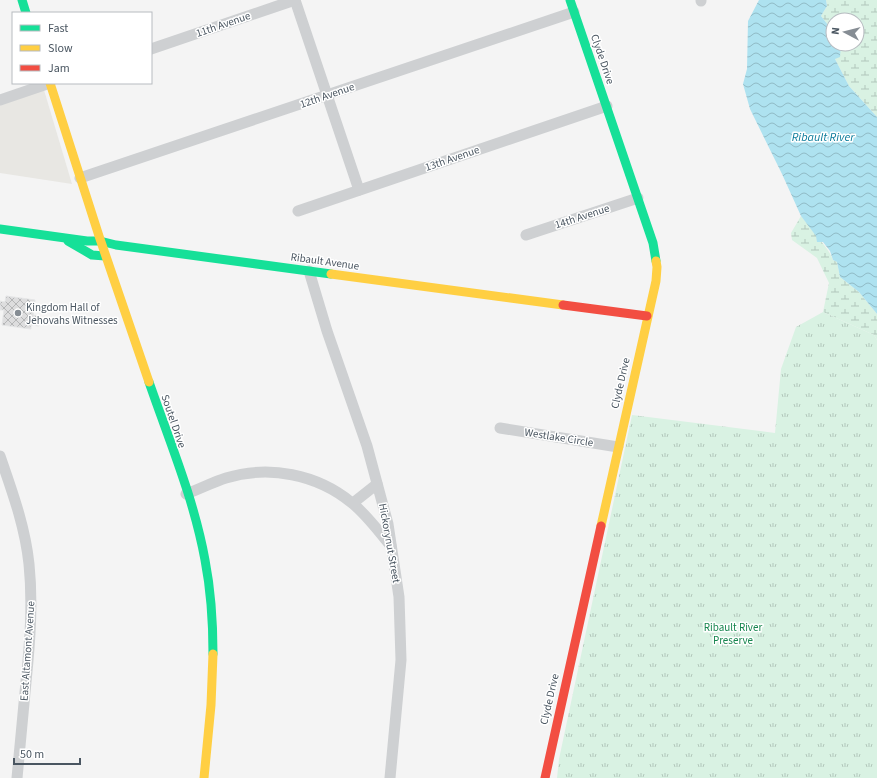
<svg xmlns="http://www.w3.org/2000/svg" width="877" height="778" font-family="'Source Sans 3',sans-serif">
  <defs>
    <pattern id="wetland-marsh" width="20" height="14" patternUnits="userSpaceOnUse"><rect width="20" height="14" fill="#d9f2e3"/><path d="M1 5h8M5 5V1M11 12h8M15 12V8" fill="none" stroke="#b2c7bb"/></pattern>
    <pattern id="park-tufts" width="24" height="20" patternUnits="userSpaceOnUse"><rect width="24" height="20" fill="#d9f2e3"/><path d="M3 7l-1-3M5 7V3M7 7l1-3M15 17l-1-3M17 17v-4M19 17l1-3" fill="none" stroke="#b2c7bb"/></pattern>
    <pattern id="water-waves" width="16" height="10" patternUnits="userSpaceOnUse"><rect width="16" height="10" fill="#aee2f0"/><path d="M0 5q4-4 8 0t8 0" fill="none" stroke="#90bac6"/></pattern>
    <pattern id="building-cross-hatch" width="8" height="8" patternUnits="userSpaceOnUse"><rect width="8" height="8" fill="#ddddde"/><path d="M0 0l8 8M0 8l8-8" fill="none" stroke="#b5b6b7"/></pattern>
  </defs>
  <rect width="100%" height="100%" fill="#f4f4f4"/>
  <!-- commercial -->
  <polygon fill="#e8e7e3" points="44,90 72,184 0,173 0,104"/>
  <!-- wetland -->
  <g fill="url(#wetland-marsh)">
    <polygon points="826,0 877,0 877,117 849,86 835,59 841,50 841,44 857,44 857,20 833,20 833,44 835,44 833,45 828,34 828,25 821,16 827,6"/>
    <path d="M801,216C806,222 810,228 815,234C823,244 828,248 833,260L837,262L840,277L859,292L877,314V340L874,335L823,312L829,283L817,258L792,240L791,233Z"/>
  </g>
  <!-- park -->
  <polygon fill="url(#park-tufts)" points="823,312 874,335 877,340 877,778 557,778 559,759 632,415 775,433 781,369 796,327"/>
  <!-- water -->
  <polygon fill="url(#water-waves)" points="759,0 826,0 827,6 821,16 828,25 828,34 833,45 841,44 840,57 835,59 849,86 877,117 877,314 859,292 840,277 837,262 833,260 830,251 823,242 817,242 816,236 801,216 782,174 750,109 743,84 747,69 748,21"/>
  <!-- building -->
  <polygon fill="url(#building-cross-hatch)" stroke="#e5e6e7" points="6,296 35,300 33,315 40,316 39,326 31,325 31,329 2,325 4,310 0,310 0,301 5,302"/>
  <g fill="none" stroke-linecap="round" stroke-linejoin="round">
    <!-- street -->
    <g stroke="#ced0d2" stroke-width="11">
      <polyline points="295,0 359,190"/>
      <polyline points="701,0 701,1"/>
      <polyline points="151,49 295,0"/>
      <polyline points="0,100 50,83"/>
      <polyline points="80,178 574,12"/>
      <polyline points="298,211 607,106"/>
      <polyline points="526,235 638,198"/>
      <polyline points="309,271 327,331 367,446 388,524 399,597 401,660 390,778"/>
      <polyline points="500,428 618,447"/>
      <path d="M0,456C12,491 25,526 29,564C33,603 30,642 26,682C23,714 20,746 17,778"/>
      <path d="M186,494C200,489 213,482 226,478C269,465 317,474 352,503C367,515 379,532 391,546"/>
      <polyline points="353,503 377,484"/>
    </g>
    <!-- fast -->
    <g stroke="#16e098" stroke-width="9">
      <polyline points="22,0 26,13"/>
      <polyline points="570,0 653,243 656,261"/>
      <polyline points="0,229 87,241 100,241 116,245 331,274"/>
      <polyline points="68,241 92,255 105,256"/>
      <path d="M149,382C169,440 194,499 205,560C211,591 213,622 213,654"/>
    </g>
    <!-- slow -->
    <g stroke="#ffcf43" stroke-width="9">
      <polyline points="50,83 99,236 149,382"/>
      <polyline points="331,274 563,305"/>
      <polyline points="601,526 656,281 657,267 656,261"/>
      <polyline points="204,778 211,705 213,654"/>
    </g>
    <!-- jam -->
    <g stroke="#f24e42" stroke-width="9">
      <polyline points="563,305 647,316"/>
      <polyline points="545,778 601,526"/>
    </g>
  </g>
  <!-- markers -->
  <circle fill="#868d94" stroke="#fff" stroke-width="1.5" cx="18" cy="313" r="4"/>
  <g text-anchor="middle" stroke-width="3" stroke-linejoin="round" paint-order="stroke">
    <!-- street labels -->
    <g font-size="11" fill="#4a5661" stroke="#fff">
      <text transform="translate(223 24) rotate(-19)" y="4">11th Avenue</text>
      <text transform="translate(603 59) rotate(71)" y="4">Clyde Drive</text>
      <text transform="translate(327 95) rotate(-19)" y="4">12th Avenue</text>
      <text transform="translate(452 158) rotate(-19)" y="4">13th Avenue</text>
      <text transform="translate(582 216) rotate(-18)" y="4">14th Avenue</text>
      <text transform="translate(325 261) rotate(8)" y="4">Ribault Avenue</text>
      <text transform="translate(620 383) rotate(-77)" y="4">Clyde Drive</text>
      <text transform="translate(174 421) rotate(71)" y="4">Soutel Drive</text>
      <text transform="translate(559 437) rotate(9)" y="4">Westlake Circle</text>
      <text transform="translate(390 543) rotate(80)" y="4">Hickorynut Street</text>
      <text transform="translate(27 651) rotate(-86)" y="4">East Altamont Avenue</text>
      <text transform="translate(549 699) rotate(-77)" y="4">Clyde Drive</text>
    </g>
    <!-- poi labels -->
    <g font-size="11" fill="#4a5661" stroke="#fff" text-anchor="start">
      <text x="26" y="311">Kingdom Hall of<tspan x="26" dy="13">Jehovahs Witnesses</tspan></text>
    </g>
    <!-- park labels -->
    <g font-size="11" fill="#17864f" stroke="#fff">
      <text x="733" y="631">Ribault River<tspan x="733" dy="13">Preserve</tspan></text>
    </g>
    <!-- water labels -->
    <g font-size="12" font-style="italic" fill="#0c7c9b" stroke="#fff">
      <text x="823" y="141">Ribault River</text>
    </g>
  </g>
  <!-- legend -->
  <rect x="12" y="12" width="140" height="72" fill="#ffffff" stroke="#b7bbc0"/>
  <rect x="20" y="25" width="20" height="6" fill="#16e098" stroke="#b7bbc0"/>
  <text x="48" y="32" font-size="12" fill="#4a5661">Fast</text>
  <rect x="20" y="45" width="20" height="6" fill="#ffcf43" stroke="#b7bbc0"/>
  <text x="48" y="52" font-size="12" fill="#4a5661">Slow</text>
  <rect x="20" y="65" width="20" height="6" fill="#f24e42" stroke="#b7bbc0"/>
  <text x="48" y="72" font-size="12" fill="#4a5661">Jam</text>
  <!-- north arrow -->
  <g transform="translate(845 32) rotate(277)"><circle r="19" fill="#ffffff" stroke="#b7bbc0"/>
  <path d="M0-3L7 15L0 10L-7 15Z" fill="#868d94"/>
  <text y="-6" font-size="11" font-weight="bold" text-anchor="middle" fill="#4a5661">N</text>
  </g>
  <!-- scale -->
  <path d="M14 758v6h66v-6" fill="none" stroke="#4a5661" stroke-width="2"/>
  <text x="20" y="758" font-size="12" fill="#4a5661" stroke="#ffffff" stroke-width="3" paint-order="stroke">50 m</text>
</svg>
